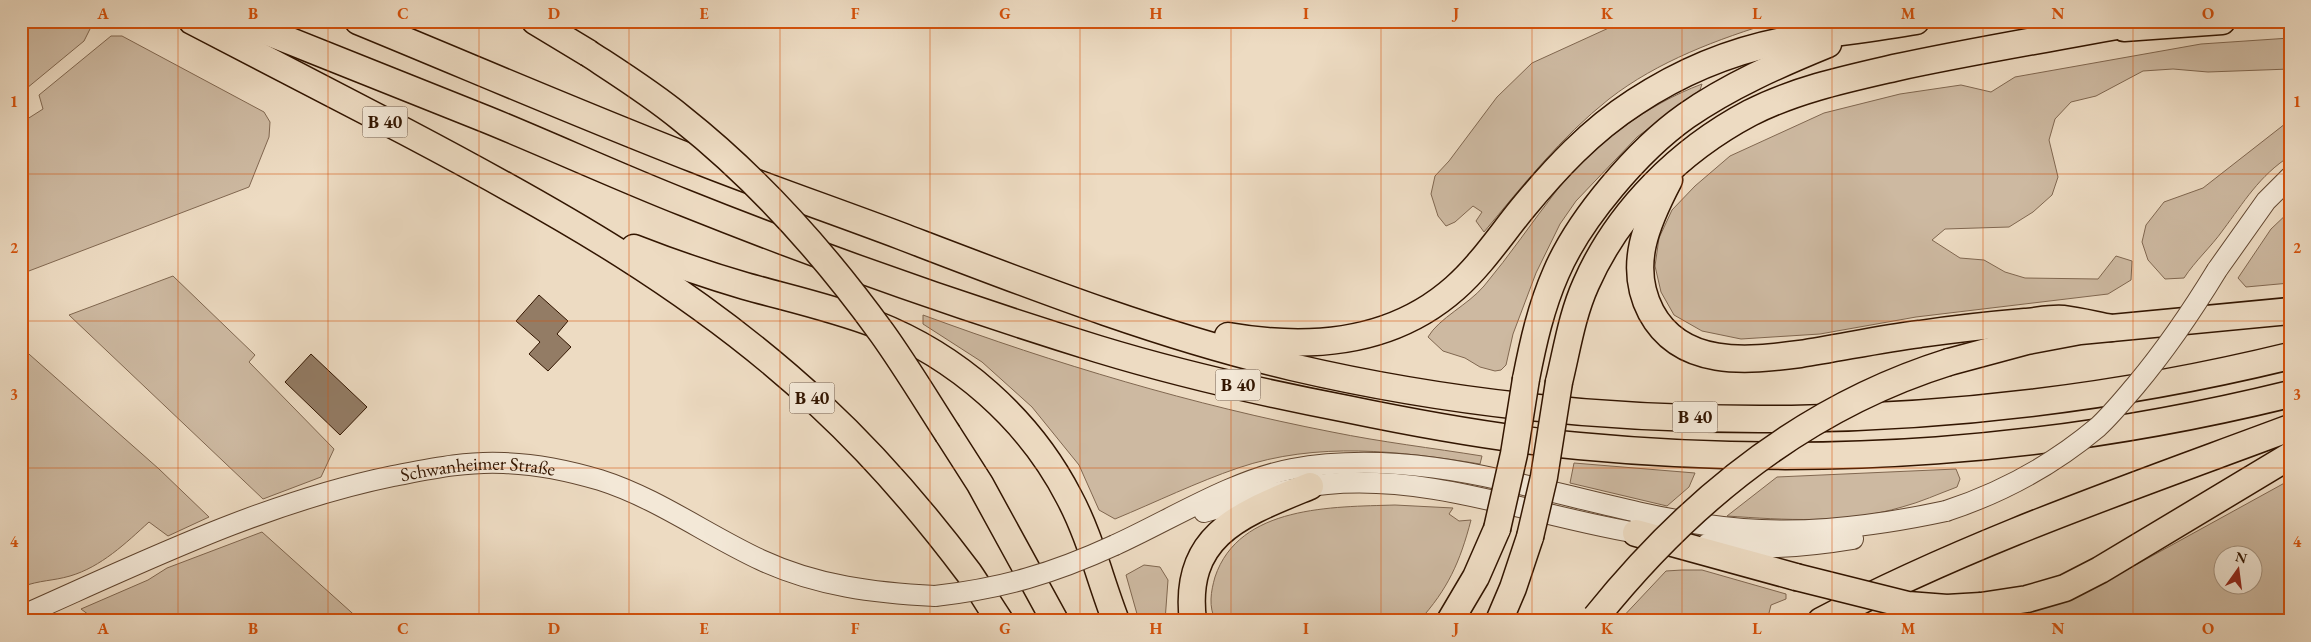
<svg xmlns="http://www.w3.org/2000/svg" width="2311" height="642" font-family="'EB Garamond',serif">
  <rect width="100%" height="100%" fill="#eddbc2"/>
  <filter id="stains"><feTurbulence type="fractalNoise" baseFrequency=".004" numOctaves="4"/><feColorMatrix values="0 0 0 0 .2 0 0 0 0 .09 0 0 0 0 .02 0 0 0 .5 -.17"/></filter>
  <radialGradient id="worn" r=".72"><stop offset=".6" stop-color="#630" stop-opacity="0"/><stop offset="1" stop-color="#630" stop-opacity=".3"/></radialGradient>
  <!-- green -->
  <g fill="#cdb9a1" stroke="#806750" fill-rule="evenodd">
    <polygon points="21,21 94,21 84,41 21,93"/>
    <path d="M1624,21H1777C1718,39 1658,61 1609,99C1561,137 1523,185 1484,232L1476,221L1482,212L1473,206L1455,222L1446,226L1438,216L1431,194L1435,176L1449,161L1497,97L1532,63Z"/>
    <polygon points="111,36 122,36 264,112 270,122 269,137 249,187 21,274 21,123 43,109 39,95"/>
    <polygon points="2290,38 2290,69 2208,72 2173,69 2143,71 2096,96 2071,102 2055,119 2049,140 2058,177 2052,195 2033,212 2009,227 1945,229 1932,240 1960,258 1984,260 2005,272 2025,278 2098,279 2116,256 2132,261 2131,280 2108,294 1916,317 1820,334 1741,339 1702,331 1674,315 1661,292 1655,266 1659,238 1672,210 1695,186 1730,156 1824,113 1900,94 1961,85 1991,92 2015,77 2201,44"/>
    <path d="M1702,84L1700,90L1637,137L1576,201L1560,224L1536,273L1513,334L1506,365L1501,370L1495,371L1480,367L1465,358L1443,351L1428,337C1439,318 1468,305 1484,286C1510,255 1532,222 1557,190C1595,144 1646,105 1702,84Z"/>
    <path d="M2290,120V156C2259,176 2244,202 2223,230C2211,247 2195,261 2184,278L2165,279L2148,260L2142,242L2146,225L2164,202L2203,188Z"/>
    <polygon points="2290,211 2290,283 2246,287 2238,278 2271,229"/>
    <polygon points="173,276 255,355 249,362 334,449 321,477 263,499 69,315"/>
    <path d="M923,315C1056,364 1193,405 1332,432C1381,442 1432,448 1482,456L1480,464C1400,451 1317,441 1238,468C1197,482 1156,502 1115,519L1099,510L1079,465L1032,407L982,362L923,324Z"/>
    <path d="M21,347L159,469L209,517L168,536L149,522C126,543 101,567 70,576C53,581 40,580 21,587Z"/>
    <polygon points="1574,463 1695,473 1689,487 1667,506 1570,483"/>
    <path d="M1956,469L1960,479L1957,487C1938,494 1921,502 1902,507C1845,524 1785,520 1727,516L1777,477Z"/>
    <path d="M2290,480V621H2008L2015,612L2081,595ZM2224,554H2254V584H2224Z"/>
    <path d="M1395,505L1453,508L1449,514L1459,521L1471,520C1460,562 1448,589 1419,621H1216C1208,607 1211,591 1215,577C1239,505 1333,507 1395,505Z"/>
    <polygon points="262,532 361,621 97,621 81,609 148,580 167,568"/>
    <polygon points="1144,565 1160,567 1168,580 1165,621 1139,621 1126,575"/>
    <polygon points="1682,570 1702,570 1786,594 1786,599 1771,605 1769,613 1770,621 1619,621 1666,571"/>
  </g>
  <!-- building -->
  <g fill="#937c65" stroke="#321500">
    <polygon points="539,295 568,321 557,334 571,347 548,371 529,354 540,342 516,321"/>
    <polygon points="311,354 367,407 340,435 285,382"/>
  </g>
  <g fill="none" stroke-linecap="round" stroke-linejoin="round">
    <defs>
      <g id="tertiary">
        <polyline points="2217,270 2266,201 2290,177"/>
        <path d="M1204,512C1245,501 1285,488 1327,484C1438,474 1541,519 1649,535"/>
        <path d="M1707,544C1756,551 1805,547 1853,539"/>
        <path d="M1115,545C1170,520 1233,480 1292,469C1436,443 1567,505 1707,525C1788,537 1867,528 1946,511"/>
        <path id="s1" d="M21,616C143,562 262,503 393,476C430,469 467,461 504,463C535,464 570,471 600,480C657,498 707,535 761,560C817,586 875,593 935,596"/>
      </g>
      <g id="trunk">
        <path d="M192,21C263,58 334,95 406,132C554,210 696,289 820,405C875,456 924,513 969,573C980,589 989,605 1000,621"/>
        <path d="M240,21C323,54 405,87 488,120C554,147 619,177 685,203C820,257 959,306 1098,349C1180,374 1264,393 1347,409C1424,425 1501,439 1579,446C1821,469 2054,452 2290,394"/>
        <path d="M358,21C470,67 581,115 694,159C762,186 832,210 901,236C1029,285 1159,336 1292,367C1613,442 1971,434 2290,356"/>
        <polyline points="535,21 588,53"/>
        <polyline points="2124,28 2222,21"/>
        <path d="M1669,180C1647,222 1627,266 1651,312C1681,368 1747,361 1800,354C1840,348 1879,339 1920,334C1954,329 1990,325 2025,322C2037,321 2051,318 2063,319C2079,321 2095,325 2111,328"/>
        <path d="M634,248C670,262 707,275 745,286C788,298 833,308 875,324C957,356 1029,419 1069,497C1090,536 1100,580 1116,621"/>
        <path d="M1228,336C1308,350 1392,344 1455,288C1481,265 1500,236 1522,209C1555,169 1590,131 1635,102C1688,67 1749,44 1813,36C1848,31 1882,27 1916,21"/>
        <polyline points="1949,362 2027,341 2080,331 2290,311"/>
        <path d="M1526,379C1533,343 1541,307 1556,273C1579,219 1638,150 1686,116C1729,86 1779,64 1828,44"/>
        <path d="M1559,382C1567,349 1572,315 1586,284C1618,211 1680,150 1750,113C1795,90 1846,79 1894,68C1976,50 2060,37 2142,21"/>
        <polyline points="948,434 980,484 1055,621"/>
        <polyline points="1636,533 1796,577"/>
        <polyline points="1981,606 2027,599 2065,588 2100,570 2290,456"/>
        <path d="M1193,621C1182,534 1242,514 1310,486"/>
        <polyline points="1450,621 1476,577 1497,529"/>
        <polyline points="1499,621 1513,588 1530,537"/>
        <path d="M1821,621C1970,542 2132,487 2290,428"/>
      </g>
    </defs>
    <!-- tertiary casing -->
    <use href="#tertiary" stroke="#614630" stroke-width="22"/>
    <!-- trunk casing -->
    <use href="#trunk" stroke="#321500" stroke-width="29"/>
    <!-- tertiary -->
    <use href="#tertiary" stroke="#f3e8d7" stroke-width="20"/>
    <!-- trunk -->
    <use href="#trunk" stroke="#eddbc2" stroke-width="26"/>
    <defs>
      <g id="tertiary-bridge">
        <path d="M1946,511C2001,493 2054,464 2098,427C2112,414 2124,399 2136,385C2167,348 2192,311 2217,270"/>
        <path d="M935,596C1003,588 1052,574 1115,545"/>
      </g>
      <g id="trunk-bridge">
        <path d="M588,53C620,74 652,94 681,118C758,179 824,253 882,333C905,365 926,400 948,434"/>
        <polyline points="1497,529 1514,454 1526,379"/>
        <polyline points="1530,537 1544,477 1559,382"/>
        <polyline points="1796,577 1908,605 1947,608 1981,606"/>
        <path d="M1596,617C1689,501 1805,407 1949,362"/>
      </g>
    </defs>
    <!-- tertiary-bridge casing -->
    <use href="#tertiary-bridge" stroke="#614630" stroke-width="22" stroke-linecap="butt"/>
    <!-- trunk-bridge casing -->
    <use href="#trunk-bridge" stroke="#321500" stroke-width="29" stroke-linecap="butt"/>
    <!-- tertiary-bridge -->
    <use href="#tertiary-bridge" stroke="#f3e8d7" stroke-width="20"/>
    <!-- trunk-bridge -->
    <use href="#trunk-bridge" stroke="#eddbc2" stroke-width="26"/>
  </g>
  <!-- grid -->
  <path fill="none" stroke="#d6520b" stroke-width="1" stroke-opacity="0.55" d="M178,21V621M328,21V621M479,21V621M629,21V621M780,21V621M930,21V621M1080,21V621M1231,21V621M1381,21V621M1532,21V621M1682,21V621M1832,21V621M1983,21V621M2133,21V621M21,174H2290M21,321H2290M21,468H2290"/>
  <g text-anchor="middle" stroke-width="5" stroke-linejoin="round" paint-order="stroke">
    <!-- shield labels -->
    <g fill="#f3e8d7" stroke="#6c5440" stroke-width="1">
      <rect x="362.5" y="106.5" width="45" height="31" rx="4"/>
      <rect x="1215.5" y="369.5" width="45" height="31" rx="4"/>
      <rect x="789.5" y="382.5" width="45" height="31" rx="4"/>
      <rect x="1672.5" y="401.5" width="45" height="31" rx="4"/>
    </g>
    <g font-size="18" font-weight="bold" fill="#321500">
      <text x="385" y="128">B 40</text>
      <text x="1238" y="391">B 40</text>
      <text x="812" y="404">B 40</text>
      <text x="1695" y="423">B 40</text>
    </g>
    <!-- street labels -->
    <g font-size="19" fill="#321500" stroke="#f3e8d7">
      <text dy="7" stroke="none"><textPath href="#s1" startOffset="484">Schwanheimer Straße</textPath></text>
    </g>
  </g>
  <!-- margin -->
  <rect width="2311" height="642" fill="none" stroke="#eddbc2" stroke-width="55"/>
  <!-- north arrow -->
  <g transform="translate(2238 570) rotate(14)"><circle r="24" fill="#f3e8d7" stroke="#a69481"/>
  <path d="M0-4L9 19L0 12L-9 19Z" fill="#8f2418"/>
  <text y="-8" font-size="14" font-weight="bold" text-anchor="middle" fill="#321500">N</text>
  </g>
  <rect x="28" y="28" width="2256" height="586" fill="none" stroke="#d6520b" stroke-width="2"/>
  <g font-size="16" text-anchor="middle" font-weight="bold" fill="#d6520b">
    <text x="103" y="19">A</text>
    <text x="253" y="19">B</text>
    <text x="403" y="19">C</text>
    <text x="554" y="19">D</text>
    <text x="704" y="19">E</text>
    <text x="855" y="19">F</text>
    <text x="1005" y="19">G</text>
    <text x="1156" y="19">H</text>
    <text x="1306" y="19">I</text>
    <text x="1456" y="19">J</text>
    <text x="1607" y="19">K</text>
    <text x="1757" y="19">L</text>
    <text x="1908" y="19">M</text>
    <text x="2058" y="19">N</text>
    <text x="2208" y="19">O</text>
    <text x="14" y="107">1</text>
    <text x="2297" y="107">1</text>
    <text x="14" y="253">2</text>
    <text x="2297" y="253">2</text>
    <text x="14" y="400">3</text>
    <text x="2297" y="400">3</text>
    <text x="14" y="547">4</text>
    <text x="2297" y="547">4</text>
    <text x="103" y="634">A</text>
    <text x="253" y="634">B</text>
    <text x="403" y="634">C</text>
    <text x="554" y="634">D</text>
    <text x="704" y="634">E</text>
    <text x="855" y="634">F</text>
    <text x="1005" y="634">G</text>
    <text x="1156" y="634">H</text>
    <text x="1306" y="634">I</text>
    <text x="1456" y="634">J</text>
    <text x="1607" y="634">K</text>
    <text x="1757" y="634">L</text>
    <text x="1908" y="634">M</text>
    <text x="2058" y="634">N</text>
    <text x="2208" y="634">O</text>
  </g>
  <rect width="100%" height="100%" filter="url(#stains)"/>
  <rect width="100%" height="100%" fill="url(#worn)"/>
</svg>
